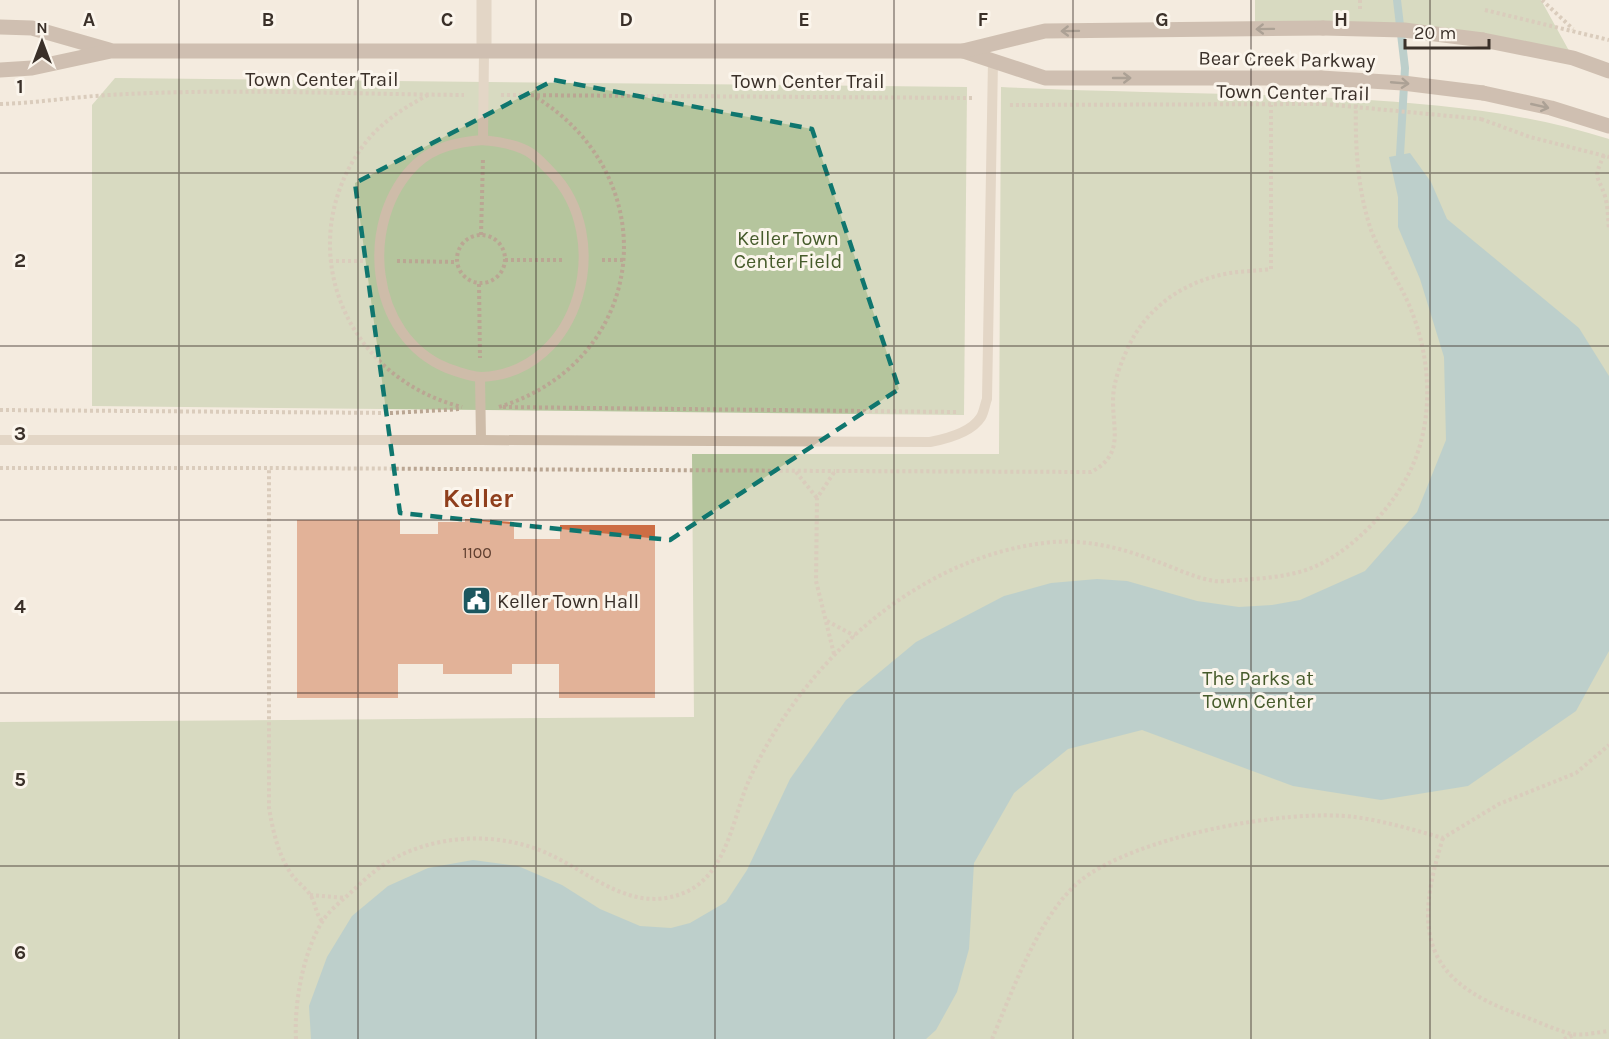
<svg xmlns="http://www.w3.org/2000/svg" width="1609" height="1039" font-family="Karla,sans-serif">
  <rect width="100%" height="100%" fill="#f4ebdf"/>
  <!-- green -->
  <g fill="#b5c59d">
    <polygon points="1255,0 1541,0 1573,58 1483,40 1255,29"/>
    <polygon points="115,78 967,87 964,415 92,406 92,105"/>
    <path d="M1001,87C1118,93 1234,92 1350,99C1439,104 1524,112 1609,139V1039H0V722L694,717L692,454H999Z"/>
  </g>
  <!-- water -->
  <polygon fill="#7baeb3" points="1410,153 1431,182 1447,219 1579,328 1609,376 1609,651 1576,711 1468,786 1381,800 1293,786 1142,730 1068,749 1014,793 974,863 969,949 957,992 936,1030 926,1039 311,1039 309,1006 327,957 352,916 388,886 428,868 473,860 518,866 562,885 600,909 640,926 671,928 690,923 726,902 747,870 790,779 846,700 916,642 1004,596 1051,583 1097,579 1127,581 1197,601 1239,607 1272,605 1300,600 1365,571 1417,512 1446,440 1444,357 1420,279 1398,227 1398,197 1389,157"/>
  <g fill="none" stroke-linecap="round" stroke-linejoin="round">
    <!-- stream -->
    <polyline stroke="#7baeb3" stroke-width="8" points="1397,0 1405,68 1400,155 1405,166"/>
  </g>
  <!-- building -->
  <polygon fill="#cd6d44" points="465,519 514,522 514,539 560,539 560,525 655,525 655,698 559,698 559,664 512,664 512,674 443,674 443,664 398,664 398,698 297,698 297,520 400,520 400,534 438,534 438,522 465,522"/>
  <g fill="none" stroke-linecap="round" stroke-linejoin="round">
    <!-- path -->
    <g stroke="#baa693" stroke-width="4" stroke-dasharray="3 3" stroke-linecap="butt">
      <polyline points="1542,0 1573,29"/>
      <polyline points="1360,9 1360,0"/>
      <polyline points="1485,10 1609,40"/>
      <path d="M428,95C405,107 383,121 366,142C289,241 342,377 462,407"/>
      <polyline points="501,95 974,98"/>
      <path d="M0,104C37,103 72,97 109,95C226,88 346,94 464,95"/>
      <polyline points="1010,105 1324,104"/>
      <polyline points="1481,119 1530,137 1609,157"/>
      <path d="M1604,155C1593,180 1597,173 1605,196C1608,206 1608,219 1609,230"/>
      <circle cx="481" cy="259" r="24"/>
      <polyline points="481,235 483,158"/>
      <polyline points="505,260 565,260"/>
      <polyline points="602,260 624,260"/>
      <polyline points="330,261 363,261"/>
      <polyline points="397,261 457,262"/>
      <polyline points="479,284 480,358"/>
      <path d="M499,407C649,361 668,177 534,96"/>
      <polyline points="503,407 957,412"/>
      <polyline points="0,410 392,413 461,409"/>
      <polyline points="0,468 269,468"/>
      <polyline points="796,472 817,498"/>
      <polyline points="827,621 855,636"/>
      <path d="M834,654L816,581L817,498L835,471L1091,472C1124,455 1113,431 1113,401C1113,384 1119,368 1126,352C1144,309 1183,281 1230,273C1243,271 1257,271 1271,269V105"/>
      <path d="M1443,838C1414,930 1421,980 1520,1015C1537,1021 1555,1030 1572,1034C1583,1036 1598,1032 1609,1031"/>
      <polyline points="310,895 345,898"/>
      <path d="M322,921C315,912 316,905 311,896C306,888 297,882 292,875C278,855 273,831 269,808V468L835,471"/>
      <path d="M296,1039C294,1003 303,953 322,922C328,912 339,903 348,895C359,885 370,874 383,865C432,833 501,830 553,856C594,876 632,912 681,894C728,877 732,817 750,778C803,663 914,559 1044,543C1081,538 1119,547 1153,560C1173,567 1194,578 1215,581C1224,582 1234,580 1243,580C1267,578 1294,576 1316,566C1350,551 1385,515 1403,484C1437,428 1433,354 1405,296C1394,274 1380,253 1371,230C1357,188 1355,144 1356,101"/>
      <path d="M992,1039C1013,990 1039,915 1080,881C1134,837 1286,808 1355,817C1384,821 1414,830 1443,838L1499,804L1576,773L1609,745"/>
      <polyline points="1564,1039 1574,1035"/>
    </g>
    <!-- service -->
    <g stroke="#cebca9" stroke-width="10">
      <path d="M483,140C497,142 511,143 523,149C534,153 543,164 551,172C615,237 581,372 482,377C471,377 458,372 447,368C369,336 358,220 416,164C435,146 459,142 483,140Z"/>
      <polyline points="483,140 484,51"/>
      <polyline points="0,440 481,440 480,377"/>
      <path d="M481,440L930,442C946,439 971,433 981,417C984,412 985,404 987,399L993,61"/>
    </g>
    <!-- minor -->
    <polyline stroke="#cebca9" stroke-width="15" points="484,51 484,0"/>
    <!-- secondary -->
    <g stroke="#a28b7a" stroke-width="15">
      <polyline points="0,27 32,28 109,50"/>
      <polyline points="1483,40 1573,58 1609,71"/>
      <polyline points="963,51 1045,78 1321,78"/>
      <polyline points="0,70 32,68 111,51 963,51 1045,31 1323,28"/>
      <polyline points="1483,93 1551,108 1609,126"/>
    </g>
    <!-- path-bridge -->
    <polyline stroke="#baa693" stroke-width="4" stroke-dasharray="3 3" stroke-linecap="butt" points="1324,104 1481,119"/>
    <!-- secondary-bridge -->
    <g stroke="#a28b7a" stroke-width="15">
      <polyline points="1323,28 1404,30 1483,40"/>
      <polyline points="1321,78 1403,83 1483,93"/>
    </g>
  </g>
  <!-- one-way arrows -->
  <defs><path id="oneway-shaft" d="M-6 0H5M1.5-3L5.5 0L1.5 3" fill="none" stroke-width="1.6" stroke-linecap="round" stroke-linejoin="round" transform="scale(1.5)"/></defs>
  <g stroke="#54473d">
    <use href="#oneway-shaft" transform="translate(1265 29) rotate(179)"/>
    <use href="#oneway-shaft" transform="translate(1070 31) rotate(179)"/>
    <use href="#oneway-shaft" transform="translate(1122 78)"/>
    <use href="#oneway-shaft" transform="translate(1400 83) rotate(5)"/>
    <use href="#oneway-shaft" transform="translate(1540 106) rotate(13)"/>
  </g>
  <!-- marked area -->
  <path d="M0 0H1609V1039H0ZM554,80L812,129L899,389L670,540L400,513L355,183Z" fill="#f4ebdf" fill-opacity=".55" fill-rule="evenodd"/>
  <path fill="none" stroke="#0f766e" stroke-width="4.5" stroke-dasharray="12 8" stroke-linejoin="round" d="M554,80L812,129L899,389L670,540L400,513L355,183Z"/>
  <!-- grid -->
  <path fill="none" stroke="#3a3029" stroke-width="1.5" stroke-opacity="0.55" d="M179,0V1039M358,0V1039M536,0V1039M715,0V1039M894,0V1039M1073,0V1039M1251,0V1039M1430,0V1039M0,173H1609M0,346H1609M0,520H1609M0,693H1609M0,866H1609"/>
  <!-- icons -->
  <defs>
    <symbol id="civic-square" viewBox="-11 -11 22 22"><rect x="-9" y="-9" width="18" height="18" rx="4" fill="#1c575f" stroke="#fbf5ec"/><path d="M-.6-6.5H3V-4.5H.6V-3L4-1V1h2V6H-6V1h2V-1L-.6-3ZM-1.2 2.5V6h2.4V2.5Z" fill="#fff"/></symbol>
  </defs>
  <g fill-rule="evenodd">
    <use href="#civic-square" x="460" y="584" width="33" height="33"/>
  </g>
  <g text-anchor="middle" stroke-width="6" stroke-linejoin="round" paint-order="stroke">
    <!-- number labels -->
    <g font-size="16" fill="#5f3f30">
      <text x="477" y="558">1100</text>
    </g>
    <!-- street labels -->
    <g font-size="20" fill="#3a3029" stroke="#fbf5ec">
      <text transform="translate(1287 59) rotate(1)" y="7">Bear Creek Parkway</text>
      <text x="322" y="86">Town Center Trail</text>
      <text x="808" y="88">Town Center Trail</text>
      <text transform="translate(1293 92) rotate(1)" y="7">Town Center Trail</text>
    </g>
    <!-- park labels -->
    <g font-size="20" fill="#465b2b" stroke="#fbf5ec">
      <text x="788" y="245">Keller Town<tspan x="788" dy="23">Center Field</tspan></text>
      <text x="1258" y="685">The Parks at<tspan x="1258" dy="23">Town Center</tspan></text>
    </g>
    <!-- poi labels -->
    <g font-size="20" fill="#3a3029" stroke="#fbf5ec" text-anchor="start">
      <text x="497" y="608">Keller Town Hall</text>
    </g>
    <!-- district labels -->
    <g font-size="26" font-weight="bold" fill="#8f3f1d" stroke="#fbf5ec">
      <text x="478" y="507">Keller</text>
    </g>
  </g>
  <g font-size="20" text-anchor="middle" font-weight="bold" fill="#3a3029" stroke="#fbf5ec" stroke-width="6" stroke-linejoin="round" paint-order="stroke">
    <text x="89" y="26">A</text>
    <text x="268" y="26">B</text>
    <text x="447" y="26">C</text>
    <text x="626" y="26">D</text>
    <text x="804" y="26">E</text>
    <text x="983" y="26">F</text>
    <text x="1162" y="26">G</text>
    <text x="1341" y="26">H</text>
    <text x="20" y="93">1</text>
    <text x="20" y="267">2</text>
    <text x="20" y="440">3</text>
    <text x="20" y="613">4</text>
    <text x="20" y="786">5</text>
    <text x="20" y="959">6</text>
  </g>
  <!-- north arrow -->
  <g transform="translate(42 42)" stroke="#fbf5ec" stroke-width="4.5" paint-order="stroke">
  <path d="M0-4.5L10 22L0 15L-10 22Z" fill="#3a3029"/>
  <text y="-9" font-size="16" font-weight="bold" text-anchor="middle" fill="#3a3029">N</text>
  </g>
  <!-- scale -->
  <path d="M1405 39v9h84v-9" fill="none" stroke="#3a3029" stroke-width="3"/>
  <text x="1414" y="39" font-size="18" fill="#3a3029" stroke="#fbf5ec" stroke-width="4.5" paint-order="stroke">20 m</text>
</svg>
